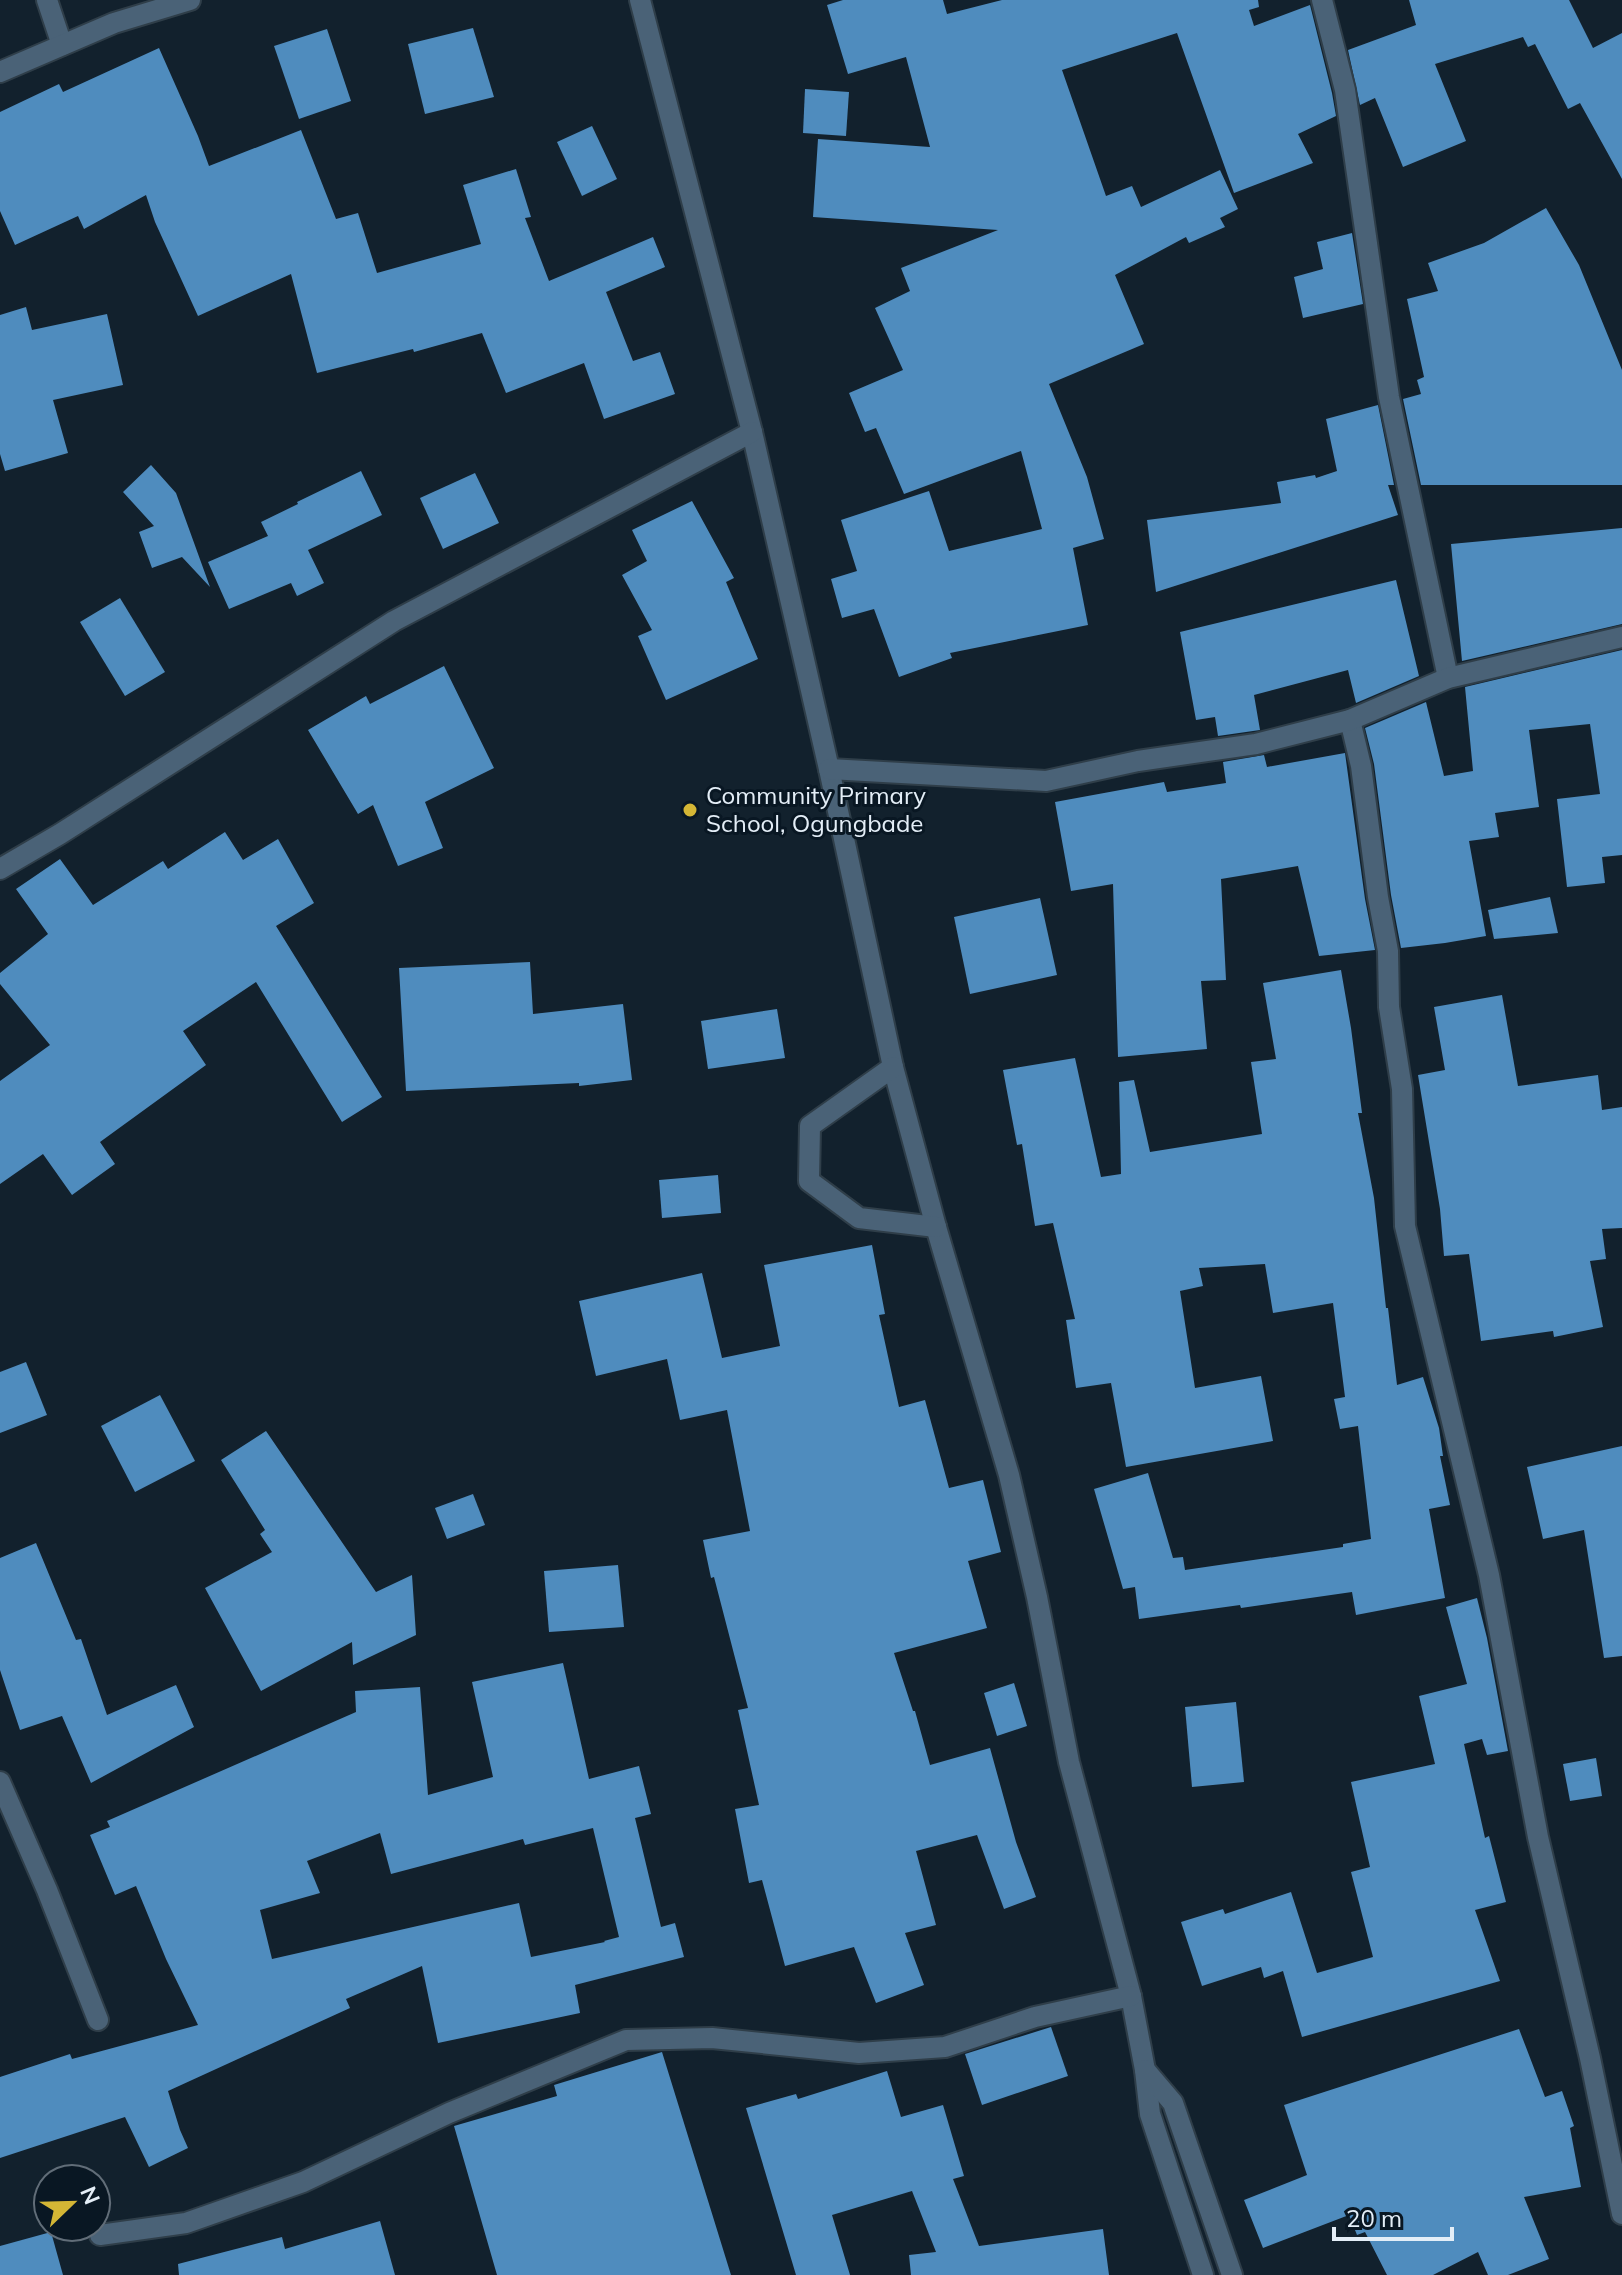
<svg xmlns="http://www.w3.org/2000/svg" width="1622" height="2275" font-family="Mulish,sans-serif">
  <rect width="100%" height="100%" fill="#12212d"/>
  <!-- building -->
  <g fill="#4f8cbe" fill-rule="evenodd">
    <polygon points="843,0 943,0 947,14 1002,0 1258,0 1259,7 1249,10 1254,26 1310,5 1332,93 1336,116 1298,134 1313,163 1234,193 1177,33 1062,70 1106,196 1132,186 1141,207 1220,170 1238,209 1220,218 1225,227 1189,243 1186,237 1115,275 1144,344 1049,384 1087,477 1104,539 1073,548 1088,625 950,653 952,658 899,677 874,609 842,618 831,579 857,571 841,520 929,491 949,551 1042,529 1021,451 904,494 876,428 865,432 849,393 903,370 875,308 910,291 901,268 998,230 813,217 818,139 930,147 906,57 848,74 827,5"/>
    <polygon points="1409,0 1569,0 1593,48 1622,33 1622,179 1580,103 1568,109 1535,44 1528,47 1523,37 1435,64 1466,141 1403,167 1375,98 1360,105 1348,50 1416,25"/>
    <polygon points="473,28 494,97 425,114 408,44"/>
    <polygon points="327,29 351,101 299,119 274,46"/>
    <polygon points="159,48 198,136 209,166 301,130 336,219 358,213 377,273 481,244 463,185 516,169 531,217 525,218 549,281 653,237 665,267 606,292 633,361 660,352 675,394 604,419 584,363 506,393 482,333 414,352 413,349 317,373 291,274 198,316 155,222 146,195 84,229 78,216 15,245 0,211 0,112 59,84 63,92"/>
    <polygon points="805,89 849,92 846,136 803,133"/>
    <polygon points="592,126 617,179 582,196 557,142"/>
    <polygon points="1546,208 1579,265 1622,370 1622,485 1421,485 1403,399 1421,394 1417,380 1424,377 1407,299 1438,291 1428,263 1484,243"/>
    <polygon points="1352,233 1363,304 1303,318 1294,277 1323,269 1317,242"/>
    <polygon points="26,307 32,330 107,314 123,385 53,400 68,453 5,471 0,454 0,315"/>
    <polygon points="1378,405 1394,485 1388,485 1398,515 1156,592 1147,520 1281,503 1277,482 1315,475 1316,478 1337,471 1326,419"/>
    <polygon points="151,465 176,493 210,587 182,557 152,568 139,532 154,526 123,492"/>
    <polygon points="361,471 382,515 308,550 324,583 297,596 291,583 229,609 208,562 268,536 261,522 298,504 297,502"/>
    <polygon points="475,473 499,523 443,549 420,498"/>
    <polygon points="692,501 734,578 726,582 758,659 666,700 638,636 652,630 622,575 647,561 632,530"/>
    <polygon points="1622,528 1622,624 1462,661 1451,544"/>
    <polygon points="1396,580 1419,676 1356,703 1348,670 1254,695 1260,730 1218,736 1215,717 1196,720 1180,632"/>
    <polygon points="120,598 165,672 125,696 80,622"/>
    <polygon points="1622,650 1622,855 1602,857 1605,883 1567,887 1557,799 1600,794 1590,724 1529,730 1539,807 1495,813 1499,837 1469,841 1486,936 1445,943 1401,948 1391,895 1374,764 1365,728 1426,702 1444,776 1473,771 1465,687"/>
    <polygon points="444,666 494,768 425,802 443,848 398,866 373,805 358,814 308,730 366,696 370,704"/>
    <polygon points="1345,753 1365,899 1375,950 1319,956 1298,866 1221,879 1226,980 1201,981 1207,1049 1118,1057 1113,884 1071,891 1055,802 1164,782 1167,792 1226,783 1223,762 1264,755 1267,767"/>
    <polygon points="225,832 243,860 278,839 314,903 276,926 382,1097 342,1122 256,982 183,1031 206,1065 100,1142 115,1164 72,1195 43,1154 0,1184 0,1081 50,1045 0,984 0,973 48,934 16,889 60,859 93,905 163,861 168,869"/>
    <polygon points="1550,897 1558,933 1494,939 1488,910"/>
    <polygon points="1040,898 1057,975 970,994 954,917"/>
    <polygon points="530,962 533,1014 623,1004 632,1080 579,1086 579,1083 406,1091 399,968"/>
    <polygon points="1341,970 1351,1028 1362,1113 1358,1113 1374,1198 1386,1308 1388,1308 1397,1385 1423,1377 1439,1428 1443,1456 1440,1456 1450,1505 1429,1509 1445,1598 1356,1615 1352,1592 1241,1608 1240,1605 1139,1619 1135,1587 1123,1589 1094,1489 1148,1473 1173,1558 1183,1557 1185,1570 1343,1547 1343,1544 1371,1539 1358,1426 1340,1429 1334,1399 1345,1397 1333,1303 1273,1313 1265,1264 1199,1268 1203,1286 1180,1291 1195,1388 1261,1376 1273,1441 1126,1467 1111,1383 1076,1388 1066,1320 1075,1319 1053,1223 1035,1226 1022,1144 1017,1145 1003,1070 1075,1058 1101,1177 1121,1174 1119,1082 1134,1080 1150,1152 1262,1134 1251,1062 1276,1059 1263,983"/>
    <polygon points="1502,995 1518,1086 1598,1075 1602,1110 1622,1107 1622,1228 1602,1229 1606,1259 1590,1261 1603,1327 1554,1337 1553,1331 1481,1341 1469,1254 1444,1256 1440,1209 1418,1075 1445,1070 1434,1007"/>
    <polygon points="777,1009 785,1058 708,1069 701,1021"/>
    <polygon points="718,1175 721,1213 662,1218 659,1180"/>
    <polygon points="872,1245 885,1314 879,1315 899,1407 925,1400 949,1488 983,1480 1001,1552 968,1561 987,1628 894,1653 913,1711 915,1711 930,1765 990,1748 1016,1842 1036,1897 1004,1909 977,1835 916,1851 936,1925 905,1933 924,1985 876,2003 854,1947 785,1966 762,1880 749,1883 735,1809 759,1805 738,1710 748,1708 714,1577 711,1578 703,1540 750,1531 727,1410 680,1420 667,1359 596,1376 579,1301 702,1273 722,1358 780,1346 764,1265"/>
    <polygon points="26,1362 47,1415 0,1433 0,1372"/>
    <polygon points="160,1395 195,1461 135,1492 101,1426"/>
    <polygon points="266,1431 376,1592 412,1575 416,1635 353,1665 352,1642 261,1691 205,1588 272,1552 260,1534 265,1530 221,1460"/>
    <polygon points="1622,1446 1622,1656 1604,1658 1584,1530 1543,1539 1527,1467"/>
    <polygon points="473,1494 485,1525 447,1539 435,1508"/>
    <polygon points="36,1543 76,1640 81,1639 107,1715 176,1685 194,1727 91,1783 62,1716 20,1730 0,1670 0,1558"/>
    <polygon points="618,1565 624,1627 549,1632 544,1571"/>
    <polygon points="1477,1598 1487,1638 1508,1751 1487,1755 1482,1739 1464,1744 1485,1838 1489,1836 1506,1902 1475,1910 1500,1981 1302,2037 1283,1971 1264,1978 1261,1967 1202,1986 1181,1922 1223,1909 1225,1914 1291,1892 1317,1973 1373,1957 1351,1872 1370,1867 1351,1782 1435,1764 1419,1696 1467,1684 1446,1607"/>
    <path d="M563,1663L589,1779L639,1766L651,1814L635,1818L661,1927L675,1923L684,1957L575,1985L580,2013L438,2043L422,1966L346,1999L350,2008L168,2091L180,2130L188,2148L149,2167L125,2117L0,2158V2077L70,2054L72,2059L198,2025L166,1959L136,1886L115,1895L90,1835L110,1827L107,1821L356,1712L355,1691L420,1687L428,1795L493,1777L472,1682ZM593,1828L619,1937L604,1941L605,1942L531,1957L519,1903L272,1959L260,1910L320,1893L307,1861L380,1833L391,1874L523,1839L525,1845Z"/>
    <polygon points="1014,1683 1027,1726 997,1736 984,1693"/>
    <polygon points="1236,1702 1244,1782 1192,1787 1185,1707"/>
    <polygon points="1596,1758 1602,1796 1570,1801 1563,1764"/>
    <polygon points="1051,2027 1068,2076 982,2105 965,2054"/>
    <polygon points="1519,2029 1545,2097 1562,2091 1574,2126 1570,2128 1581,2187 1524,2197 1549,2259 1508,2275 1488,2275 1478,2252 1433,2275 1387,2275 1365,2232 1357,2235 1349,2215 1263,2248 1244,2200 1307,2175 1284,2105"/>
    <polygon points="662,2052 731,2275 497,2275 454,2126 557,2096 554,2085"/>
    <polygon points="887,2071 901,2117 943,2105 964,2176 953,2179 979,2246 1103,2229 1109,2275 911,2275 909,2255 936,2252 912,2191 832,2215 850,2275 796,2275 746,2108 796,2094 798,2099"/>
    <polygon points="380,2221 395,2275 179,2275 178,2264 282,2237 285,2249"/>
    <polygon points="51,2232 63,2275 0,2275 0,2246"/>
  </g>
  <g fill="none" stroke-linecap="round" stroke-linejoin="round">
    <defs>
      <g id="minor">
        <polyline points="47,0 62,45"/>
        <polyline points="640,0 752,432 829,769 893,1067 936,1227 1009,1475 1037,1597 1069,1762 1131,1996 1145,2070 1150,2114 1203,2275"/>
        <polyline points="1322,0 1345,90 1389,397 1448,678"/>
        <polyline points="0,72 114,23 190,0"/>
        <polyline points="1350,720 1361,766 1378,897 1388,951 1389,1007 1402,1089 1405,1226 1489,1575 1538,1837 1590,2058 1622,2214"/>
        <polyline points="829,769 1046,781 1138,761 1256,744 1350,720 1448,678 1622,637"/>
        <polyline points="0,869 60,834 394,621 752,432"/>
        <polyline points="893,1067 810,1126 809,1181 859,1218 936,1227"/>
        <polyline points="0,1782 47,1890 98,2020"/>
        <polyline points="1145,2070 1173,2103 1232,2275"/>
        <polyline points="100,2235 186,2223 303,2182 449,2113 626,2040 712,2038 859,2053 945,2047 1035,2017 1131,1996"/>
      </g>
    </defs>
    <!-- minor casing -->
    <use href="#minor" stroke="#2f3e49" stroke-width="24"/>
    <!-- minor -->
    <use href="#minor" stroke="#4a6277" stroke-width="20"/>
  </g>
  <!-- markers -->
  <circle fill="#d4b635" stroke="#091723" stroke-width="3" cx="690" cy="810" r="8"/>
  <g text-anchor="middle" stroke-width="6" stroke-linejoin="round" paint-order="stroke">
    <!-- poi labels -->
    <g font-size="24" fill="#e4eef7" stroke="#091723" text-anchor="start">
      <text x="706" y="804">Community Primary<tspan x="706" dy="28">School, Ogungbade</tspan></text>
    </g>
  </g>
  <!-- north arrow -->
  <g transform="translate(72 2203) rotate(67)"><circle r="38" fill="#091723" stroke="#616d78" stroke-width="2"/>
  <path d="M0-6L14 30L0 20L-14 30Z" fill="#d4b635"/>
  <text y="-12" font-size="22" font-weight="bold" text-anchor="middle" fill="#e4eef7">N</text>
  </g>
  <!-- scale -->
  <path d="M1334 2227v12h118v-12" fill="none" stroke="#e4eef7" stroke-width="4"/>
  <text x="1346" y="2227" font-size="24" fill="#e4eef7" stroke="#091723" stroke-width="6" paint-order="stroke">20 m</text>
</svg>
